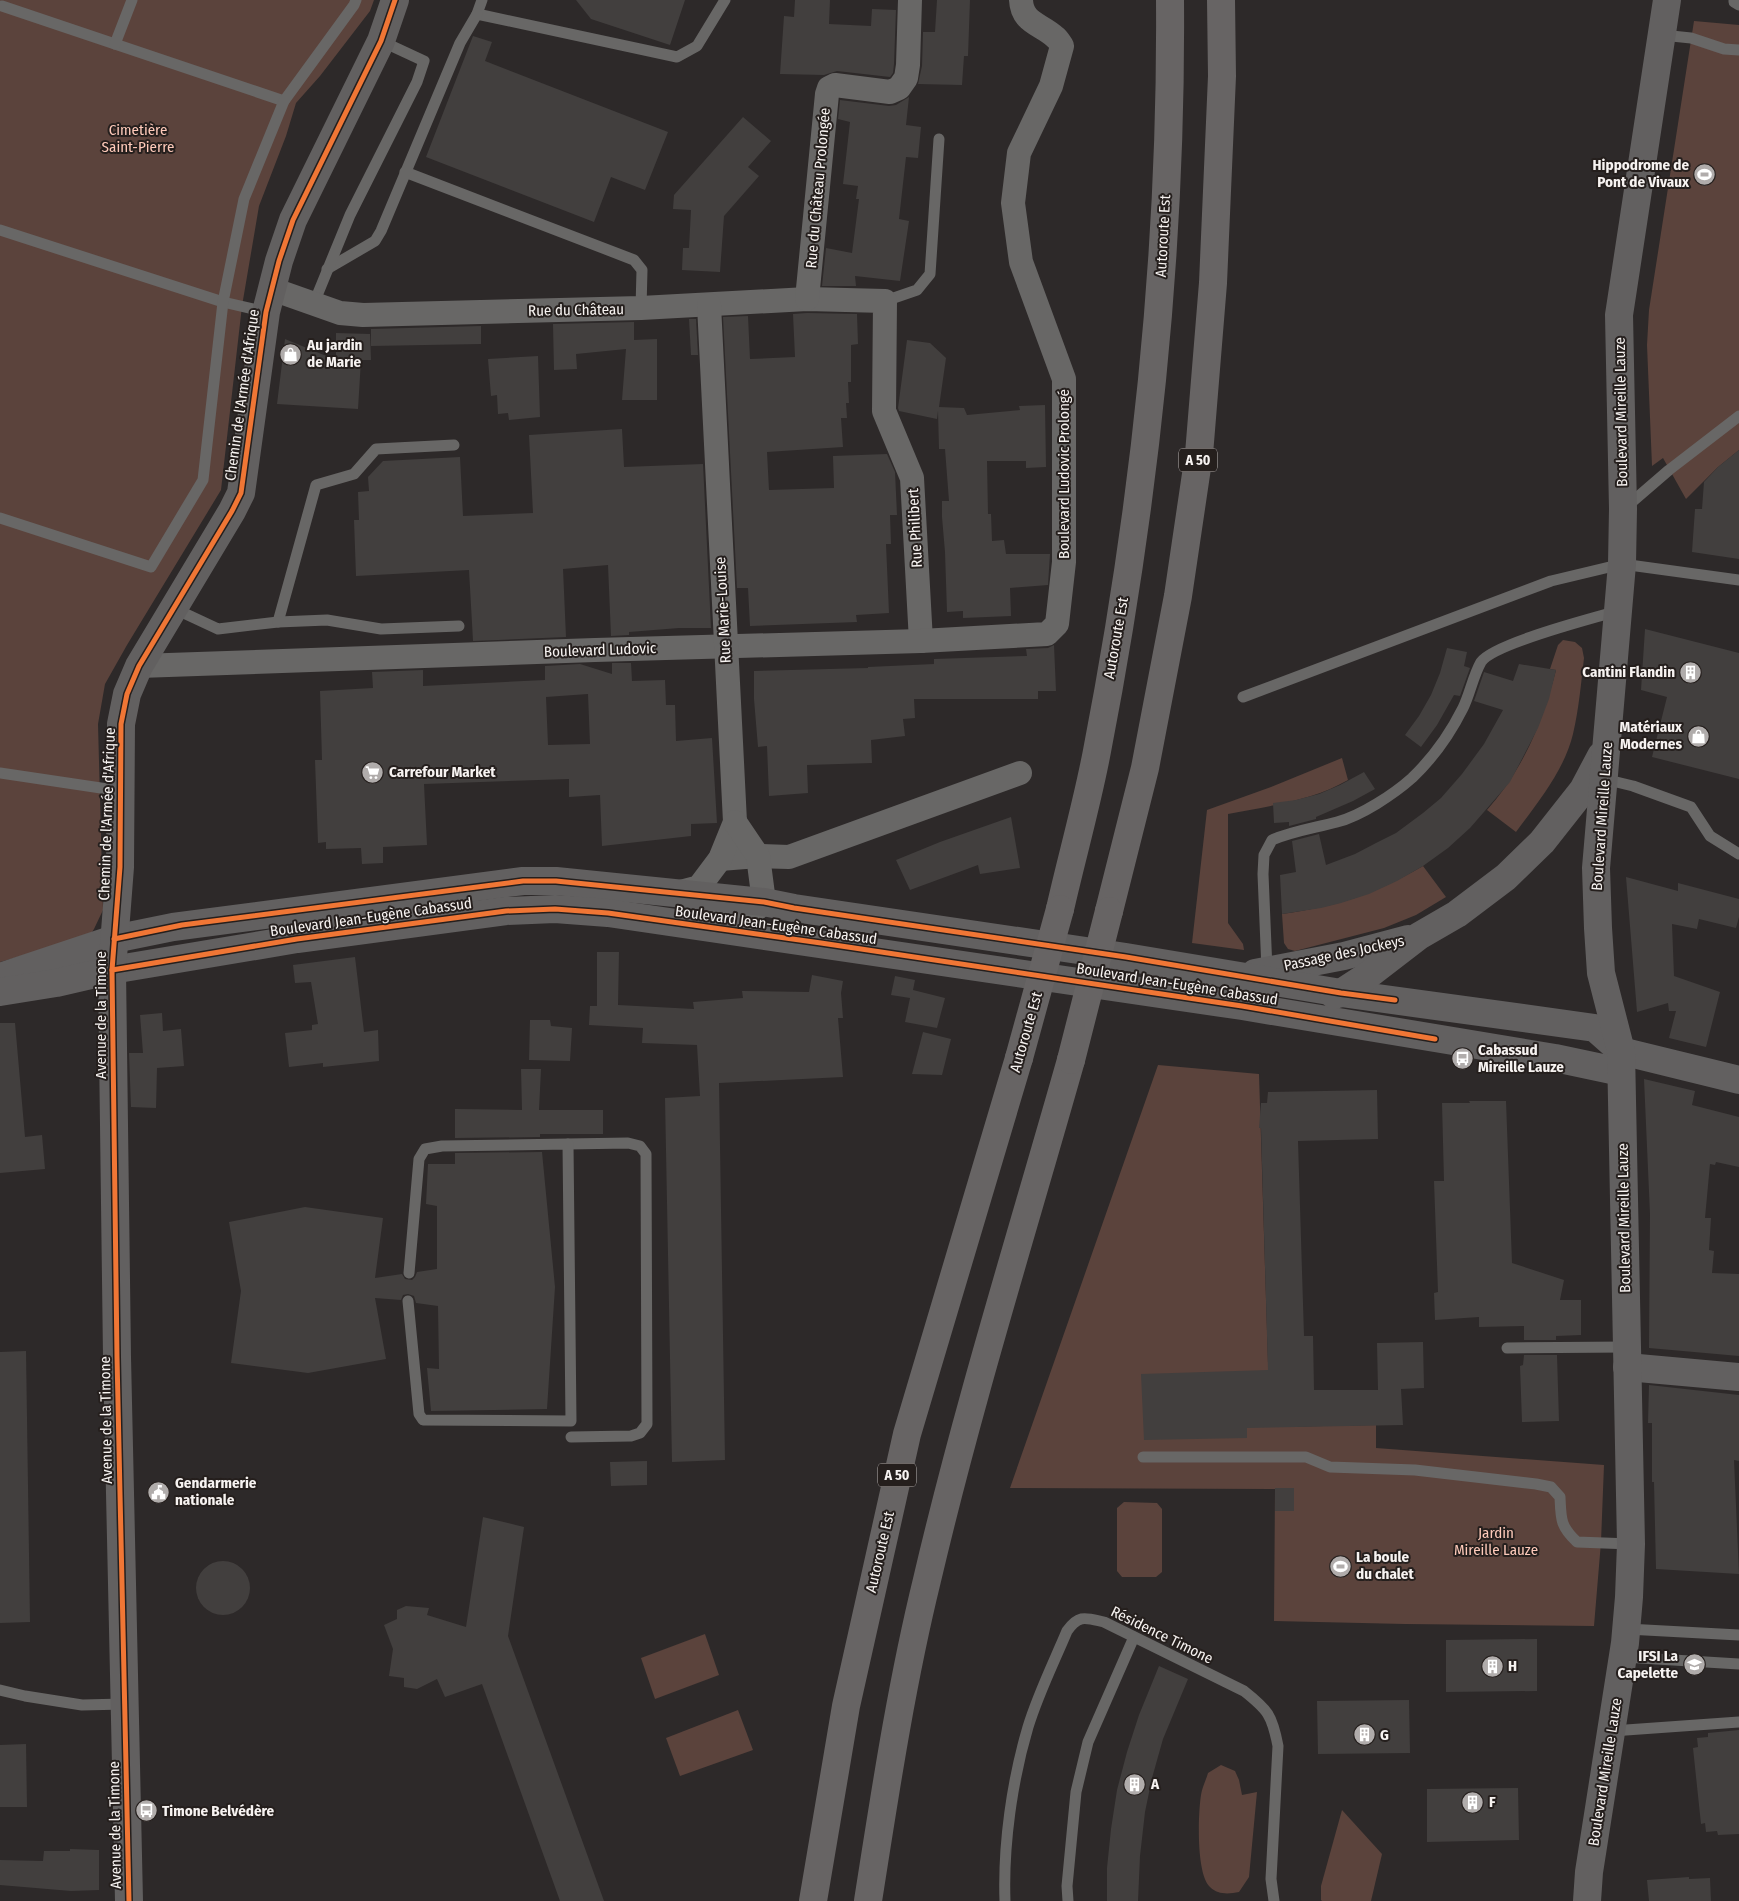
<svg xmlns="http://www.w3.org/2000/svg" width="1739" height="1901" font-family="'Fira Sans Condensed',sans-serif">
  <rect width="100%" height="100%" fill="#2d2929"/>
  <!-- green -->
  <g fill="#5b433c">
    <polygon points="0,0 374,0 370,11 320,76 296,103 286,136 259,206 242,306 221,490 127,645 105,684 98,724 103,910 94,929 89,937 0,962"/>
    <polygon points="1694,21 1739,25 1739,450 1718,467 1686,499 1663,458 1652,466 1647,345 1649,310"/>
    <path d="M1563,640L1575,642L1582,648L1584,658C1581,683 1579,709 1573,734C1564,771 1538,802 1516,832L1487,810C1523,770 1543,721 1556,670L1550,669L1558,645Z"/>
    <path d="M1342,758L1348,780C1312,801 1268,806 1228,814V923L1243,944L1244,950L1192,943L1207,810L1271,787Z"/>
    <path d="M1423,866L1446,897L1416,915L1384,928L1295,951L1288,949L1284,943L1282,914C1339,906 1373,895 1423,866Z"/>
    <polygon points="1158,1065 1259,1074 1270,1427 1376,1425 1376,1448 1604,1465 1601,1542 1594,1626 1405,1624 1274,1621 1275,1489 1010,1488"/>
    <polygon points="1124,1502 1157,1503 1162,1509 1162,1572 1156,1577 1122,1577 1117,1571 1117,1508"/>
    <polygon points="705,1634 719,1675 655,1699 641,1658"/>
    <polygon points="738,1710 753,1750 680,1776 666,1738"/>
    <path d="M1221,1765L1235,1771L1239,1780L1242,1795L1257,1792L1249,1877L1239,1892C1229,1894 1218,1895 1210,1887C1196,1874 1198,1814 1201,1795C1202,1788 1206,1780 1208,1773Z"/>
    <polygon points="1342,1810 1382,1854 1371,1901 1322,1901 1321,1900 1321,1886"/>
  </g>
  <!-- building -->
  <g fill="#423f3e" fill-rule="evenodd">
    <polygon points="576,0 685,0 670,45 591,19"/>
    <polygon points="795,0 830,0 829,24 871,26 872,9 896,10 894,64 893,73 890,77 837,71 824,75 780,74 784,16 794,17"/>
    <polygon points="937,0 970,0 968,56 964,56 962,85 918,84 922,66 923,32 935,32"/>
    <polygon points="473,36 492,42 485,61 668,132 645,190 611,177 594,222 426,157"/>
    <polygon points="909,97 906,125 921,127 918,158 906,157 899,219 909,221 900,281 855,276 856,286 822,286 826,248 852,253 859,199 856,199 858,186 843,184 850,122 838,119 840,100 889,106 896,105"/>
    <polygon points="743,117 771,141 748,167 759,176 724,216 720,272 682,270 683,248 689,248 691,210 673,209 674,195"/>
    <polygon points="807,313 857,314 858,344 851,345 851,382 848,382 849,403 846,403 847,418 841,418 843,447 767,452 769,490 834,488 833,456 887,454 895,472 897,515 890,515 891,544 886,544 889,613 856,615 857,622 750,626 748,588 737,588 723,317 748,316 750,359 795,357 793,314"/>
    <polygon points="689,319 696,319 698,355 691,355"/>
    <polygon points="634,322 634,340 657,339 657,400 622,400 626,349 576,354 577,369 554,370 553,324"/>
    <polygon points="481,326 481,344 371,346 371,329"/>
    <polygon points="336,333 370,334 371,360 361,360 358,409 277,404 285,339 336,360"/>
    <polygon points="907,340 930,343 946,358 939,407 964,408 967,415 1020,410 1019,406 1045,405 1046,467 1026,468 1026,461 987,461 988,514 991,514 992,541 1004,540 1006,554 1050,554 1048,585 1010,588 1011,616 963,618 963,611 947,612 945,552 942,517 942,501 949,501 945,449 939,449 938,411 937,419 899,411 898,408"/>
    <polygon points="538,356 540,417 509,420 508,413 498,414 497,395 491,396 488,359"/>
    <polygon points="622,429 624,467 703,464 711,628 679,628 629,632 629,635 611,636 608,565 563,569 566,637 473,641 469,570 356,576 354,520 359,520 358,492 369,491 368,477 383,461 460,457 463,516 533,513 529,435"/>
    <polygon points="1739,450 1739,559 1692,552 1695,509 1702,509 1704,482 1718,467"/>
    <polygon points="1645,629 1739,653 1739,779 1652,757 1667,697 1641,690"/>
    <polygon points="1054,645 1056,691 1038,691 1038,699 914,699 915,718 903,719 905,736 871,740 872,763 807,765 808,793 769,796 767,746 758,747 754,699 754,671 868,668 868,667 934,664 934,659 1027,656 1026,649 1048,648"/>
    <polygon points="1447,648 1467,652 1464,666 1470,668 1460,696 1454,695 1437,725 1421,747 1405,735 1419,716 1431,695 1440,673"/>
    <path d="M612,663H631L632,681L665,680L666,705H675L676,741L712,738L717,823L691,824V836L602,846L600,795L569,797V779L424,784L427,845L383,847V863L362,864L361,848L326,849V842L318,843L315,760H322L320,691L373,688L372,672L423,670V686L545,680V666L580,664L612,674ZM588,694L590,744L548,745L546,697Z"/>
    <polygon points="1519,664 1556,670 1549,699 1538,728 1510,782 1470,828 1448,848 1423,866 1397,881 1369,894 1341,903 1321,908 1282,914 1280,875 1296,872 1292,841 1319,834 1326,865 1355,854 1376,843 1396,833 1423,813 1441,798 1462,774 1484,744 1503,710 1474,701 1484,672 1513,681"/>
    <polygon points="1364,772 1375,789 1353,801 1316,817 1316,819 1289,826 1289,822 1274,823 1273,803 1296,800 1319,794 1340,785"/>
    <polygon points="1011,817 1020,868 980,874 978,865 910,890 896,860 940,842"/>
    <polygon points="1626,877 1678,891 1678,883 1739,899 1739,917 1736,928 1699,919 1697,929 1672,924 1674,976 1720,992 1706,1047 1669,1038 1676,1011 1669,1011 1668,1003 1637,1012"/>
    <polygon points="597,952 619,952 618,1005 694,1009 693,1002 743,998 742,991 809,992 812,975 843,981 841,993 843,1018 838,1018 843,1077 719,1083 725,1460 672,1462 665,1098 700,1096 697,1045 642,1043 643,1028 589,1025 590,1006 597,1006"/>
    <polygon points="355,957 364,1032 378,1030 379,1061 323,1067 323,1063 289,1067 285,1033 312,1030 312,1025 318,1024 311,982 295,983 293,965"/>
    <polygon points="895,976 915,980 913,990 945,998 937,1028 905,1022 910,998 891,995"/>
    <polygon points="162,1013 163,1031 181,1029 184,1066 157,1068 156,1108 131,1107 129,1053 143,1053 140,1015"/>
    <polygon points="530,1020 550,1020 551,1026 572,1028 570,1061 529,1060"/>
    <polygon points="0,1023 15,1023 25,1137 42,1135 45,1169 0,1173"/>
    <polygon points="923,1032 951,1039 942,1075 912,1074"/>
    <polygon points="521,1069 541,1069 539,1110 603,1110 603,1134 540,1134 540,1137 455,1138 455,1109 522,1110"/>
    <polygon points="1644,1079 1695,1091 1692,1105 1739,1117 1739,1167 1716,1162 1715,1165 1710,1164 1705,1218 1711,1218 1709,1250 1714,1251 1712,1273 1739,1274 1739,1356 1649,1348 1650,1214"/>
    <polygon points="1377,1090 1378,1139 1298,1141 1304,1336 1313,1336 1314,1390 1378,1390 1377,1343 1423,1342 1424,1388 1401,1389 1403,1425 1247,1428 1247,1438 1144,1440 1141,1374 1268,1370 1261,1128 1259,1128 1261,1103 1267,1103 1268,1092"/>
    <polygon points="1469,1101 1506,1101 1512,1263 1564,1280 1560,1300 1581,1300 1581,1335 1556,1336 1556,1340 1524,1340 1524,1326 1479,1327 1479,1317 1435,1320 1434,1293 1438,1292 1434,1181 1444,1181 1442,1103 1470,1103"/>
    <polygon points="542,1152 555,1287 547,1409 431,1411 427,1368 439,1369 438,1306 416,1303 414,1296 408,1294 403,1295 401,1300 375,1298 386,1359 308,1373 231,1363 241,1291 229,1222 305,1207 383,1218 375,1278 402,1274 405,1279 412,1280 415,1277 417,1272 437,1269 437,1206 426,1204 428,1164 455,1164 455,1153"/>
    <polygon points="26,1351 30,1622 0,1623 0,1352"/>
    <polygon points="1524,1355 1557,1355 1559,1421 1522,1422 1520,1366 1523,1365"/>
    <polygon points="1649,1385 1739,1395 1739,1461 1734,1460 1739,1574 1656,1569 1654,1482 1652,1482 1652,1423 1648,1423"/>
    <polygon points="647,1461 647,1485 611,1486 610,1462"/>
    <rect x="1275" y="1488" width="19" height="23"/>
    <polygon points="483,1517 524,1527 508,1636 604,1901 560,1901 482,1684 445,1697 437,1679 417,1689 404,1687 404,1678 389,1676 393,1649 384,1625 397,1619 397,1610 406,1606 429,1608 427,1615 466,1627"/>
    <circle cx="223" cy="1588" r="27"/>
    <polygon points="1537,1639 1537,1691 1446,1692 1446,1640"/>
    <polygon points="1159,1666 1188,1679 1163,1739 1152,1778 1145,1812 1140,1856 1138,1901 1107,1901 1107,1868 1111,1829 1117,1790 1127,1752 1139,1715"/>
    <polygon points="1409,1700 1410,1753 1318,1754 1317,1701"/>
    <polygon points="1739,1730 1739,1834 1718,1835 1717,1831 1706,1832 1705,1823 1701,1824 1693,1748 1698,1747 1697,1738 1708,1737 1708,1733"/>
    <polygon points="26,1744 27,1807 0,1807 0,1745"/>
    <polygon points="1518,1788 1519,1840 1427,1842 1427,1789"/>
    <polygon points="70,1849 99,1850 99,1890 71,1891 0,1885 0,1860 43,1861 44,1851 70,1851"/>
    <polygon points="1689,1877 1689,1879 1710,1878 1711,1901 1649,1901 1647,1880"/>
  </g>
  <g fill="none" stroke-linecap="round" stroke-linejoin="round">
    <!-- lane -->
    <g stroke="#686766" stroke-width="11">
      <polyline points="482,0 477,14 677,57 697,46 725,0"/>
      <polyline points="1734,0 1734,2 1739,5"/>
      <polyline points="2,6 284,101"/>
      <polyline points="1662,35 1691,38 1724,49 1739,50"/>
      <polyline points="115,44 132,0"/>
      <polyline points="405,172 634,260 642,270 641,308"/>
      <polyline points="0,230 223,302 266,312"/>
      <polyline points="327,269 375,241 381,231 460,43 477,14"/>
      <polyline points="885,301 917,290 930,274 939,139"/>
      <polyline points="314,303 350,215 417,82 424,61 381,41"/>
      <polyline points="1625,508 1669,470 1739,416"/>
      <polyline points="0,518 151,567 203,480 223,302 244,199 284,101 354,5 356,0"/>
      <polyline points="173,608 218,629 278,622 316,485 354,474 376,449 454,445"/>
      <polyline points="278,622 327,620 381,629 459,626"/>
      <polyline points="1243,697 1551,581 1622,564 1739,580"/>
      <polyline points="0,773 121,791"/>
      <polyline points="1604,779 1633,786 1691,807 1710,836 1739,854"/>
      <path d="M1267,970L1263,874L1264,855L1272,840C1293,831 1315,828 1337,822C1361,816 1394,794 1412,778C1433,758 1450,734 1463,708C1470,694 1473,676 1481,662C1493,644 1593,618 1618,611"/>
      <polyline points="568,1144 628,1143 640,1146 646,1154 647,1424 640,1433 631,1436 571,1437"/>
      <polyline points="408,1301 419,1414 423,1420 571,1421 568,1144 442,1146 425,1149 419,1159 409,1273"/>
      <polyline points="1507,1348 1627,1347"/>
      <path d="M1143,1457H1306L1330,1467L1415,1470L1536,1484L1551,1487L1560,1497C1561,1519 1560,1526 1577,1542L1631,1544"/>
      <polyline points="1627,1629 1739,1635"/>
      <polyline points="1624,1657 1739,1664"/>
      <polyline points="0,1690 25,1696 82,1705 124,1704"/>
      <polyline points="1612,1731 1739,1722"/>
      <path d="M1005,1901C1003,1845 1012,1781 1028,1727C1038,1694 1054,1662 1067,1631C1079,1614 1086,1618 1104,1622L1244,1691C1268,1710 1272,1715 1278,1746L1271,1879L1274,1901"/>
      <polyline points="1068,1901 1067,1886 1076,1792 1088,1742 1134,1637"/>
    </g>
    <!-- street -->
    <g stroke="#686766" stroke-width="24">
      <polyline points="272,289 340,313 363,315 641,308 807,299 885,301 884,411 912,478 921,641"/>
      <polyline points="807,299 827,94 829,88 835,85 890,92 899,88 906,78 908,65 910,0"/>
      <path d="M139,666L595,650L921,641L1047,634L1057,624L1064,562V379L1021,262L1013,203L1019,153L1051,86L1062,46C1060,43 1058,39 1055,37C1041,24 1022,23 1021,0"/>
      <polyline points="720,859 758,856 789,857 1020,773"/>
      <polyline points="680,892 699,887 720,859 735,822 709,305"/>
      <polyline points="713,921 744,920 764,902 758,856 735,822"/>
    </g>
    <!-- secondary -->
    <g stroke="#626060" stroke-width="28">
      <polyline points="1255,973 1344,956 1408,939"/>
      <polyline points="0,977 114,939 173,927 523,881 556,881 764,902 794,908 1126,957 1341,993 1595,1028 1621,1051 1739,1080"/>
      <polyline points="0,992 56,983 112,970 297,939 506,911 555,909 608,913 1242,1006 1555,1058 1621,1072"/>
      <polyline points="1334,995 1341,993 1367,976 1419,936 1457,914 1506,877 1542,842 1583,790 1601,756"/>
      <polyline points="1627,1367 1739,1377"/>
      <polyline points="129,1901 117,1357 112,970 120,867 121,724 127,694 139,666 232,511 241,493 266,312 279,261 293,220 381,41 395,0"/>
      <polyline points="1587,1901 1589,1872 1625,1643 1629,1597 1631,1544 1621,1051 1601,973 1598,928 1596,868 1622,564 1623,509 1619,315 1667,0"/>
    </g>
    <!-- highway -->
    <g stroke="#676464" stroke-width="28">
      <path d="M1060,909C1072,856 1087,804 1097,751C1145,504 1172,252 1170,0"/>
      <polyline points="1109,911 1145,768 1178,596 1199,454 1213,283 1222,76 1221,0"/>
      <polyline points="813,1901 846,1706 907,1434 1019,1058"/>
      <path d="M868,1901C885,1793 901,1686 927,1580C968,1405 1022,1233 1071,1060"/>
    </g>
    <!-- highway-bridge -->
    <g stroke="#676464" stroke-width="28">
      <polyline points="1019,1058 1060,909"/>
      <polyline points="1071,1060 1109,911"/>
    </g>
    <defs>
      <g id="cycleway">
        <polyline points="114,939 182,925 523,881 556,881 764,902 794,908 1126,957 1341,993 1395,1000"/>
        <polyline points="112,970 297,939 506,911 555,909 608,913 821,943 1242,1006 1435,1039"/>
        <polyline points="129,1901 117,1357 112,970 120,867 121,724 127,694 139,666 232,511 241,493 266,312 279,261 293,220 381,41 395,0"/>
      </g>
    </defs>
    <!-- cycleway casing -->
    <use href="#cycleway" stroke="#251f1d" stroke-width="8"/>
    <!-- cycleway -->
    <use href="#cycleway" stroke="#f07635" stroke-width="5"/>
  </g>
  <!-- icons -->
  <defs>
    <symbol id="stadium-disc" viewBox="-11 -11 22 22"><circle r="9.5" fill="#b0acab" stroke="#251f1d"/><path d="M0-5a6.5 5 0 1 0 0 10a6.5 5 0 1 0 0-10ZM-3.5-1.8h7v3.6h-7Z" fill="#fff"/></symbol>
    <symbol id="shop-disc" viewBox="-11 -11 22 22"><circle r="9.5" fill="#b0acab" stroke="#251f1d"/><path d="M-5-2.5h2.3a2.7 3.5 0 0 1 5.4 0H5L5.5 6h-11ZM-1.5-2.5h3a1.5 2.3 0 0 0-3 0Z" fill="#fff"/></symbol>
    <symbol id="building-disc" viewBox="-11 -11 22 22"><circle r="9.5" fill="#b0acab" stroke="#251f1d"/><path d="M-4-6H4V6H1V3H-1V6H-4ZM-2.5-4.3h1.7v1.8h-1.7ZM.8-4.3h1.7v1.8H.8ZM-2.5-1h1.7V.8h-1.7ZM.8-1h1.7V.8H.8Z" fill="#fff"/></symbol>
    <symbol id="supermarket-disc" viewBox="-11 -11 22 22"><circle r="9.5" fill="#b0acab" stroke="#251f1d"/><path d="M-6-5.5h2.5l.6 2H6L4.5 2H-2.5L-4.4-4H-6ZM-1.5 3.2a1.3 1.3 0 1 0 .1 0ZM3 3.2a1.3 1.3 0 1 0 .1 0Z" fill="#fff"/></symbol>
    <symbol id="bus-disc" viewBox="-11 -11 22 22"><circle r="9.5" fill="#b0acab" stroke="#251f1d"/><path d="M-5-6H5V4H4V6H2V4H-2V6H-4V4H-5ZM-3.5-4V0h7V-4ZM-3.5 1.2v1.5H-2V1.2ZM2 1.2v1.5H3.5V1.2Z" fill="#fff"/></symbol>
    <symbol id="civic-disc" viewBox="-11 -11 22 22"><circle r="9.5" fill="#b0acab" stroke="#251f1d"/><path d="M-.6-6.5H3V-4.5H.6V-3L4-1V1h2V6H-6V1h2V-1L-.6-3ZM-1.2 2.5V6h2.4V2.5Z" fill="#fff"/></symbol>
    <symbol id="university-disc" viewBox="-11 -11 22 22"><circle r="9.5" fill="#b0acab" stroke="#251f1d"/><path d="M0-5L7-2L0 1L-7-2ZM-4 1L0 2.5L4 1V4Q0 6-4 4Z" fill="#fff"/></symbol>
  </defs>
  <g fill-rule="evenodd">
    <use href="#stadium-disc" x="1692" y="162" width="25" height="25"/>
    <use href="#shop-disc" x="278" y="342" width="25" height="25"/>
    <use href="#building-disc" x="1678" y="660" width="25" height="25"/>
    <use href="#shop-disc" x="1686" y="724" width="25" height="25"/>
    <use href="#supermarket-disc" x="360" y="760" width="25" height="25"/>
    <use href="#bus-disc" x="1450" y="1046" width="25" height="25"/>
    <use href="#civic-disc" x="146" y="1480" width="25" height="25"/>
    <use href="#stadium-disc" x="1328" y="1554" width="25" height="25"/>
    <use href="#university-disc" x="1682" y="1652" width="25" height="25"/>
    <use href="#building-disc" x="1480" y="1654" width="25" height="25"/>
    <use href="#building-disc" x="1352" y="1722" width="25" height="25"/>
    <use href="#building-disc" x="1122" y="1772" width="25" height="25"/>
    <use href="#building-disc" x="1460" y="1790" width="25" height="25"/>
    <use href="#bus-disc" x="134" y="1798" width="25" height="25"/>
  </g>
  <g text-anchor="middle" stroke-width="4" stroke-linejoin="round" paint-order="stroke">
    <!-- shield labels -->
    <g fill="#251f1d" stroke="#b8b3b1" stroke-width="1">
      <rect x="1179" y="448.5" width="38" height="23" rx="4"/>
      <rect x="878" y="1463.5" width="38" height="23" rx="4"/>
    </g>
    <g font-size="14" font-weight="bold" fill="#f7f3f1">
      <text x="1198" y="465">A 50</text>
      <text x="897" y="1480">A 50</text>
    </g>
    <!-- park labels -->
    <g font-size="15" fill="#fecaba" stroke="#251f1d">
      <text x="138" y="135">Cimetière<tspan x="138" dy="17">Saint-Pierre</tspan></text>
      <text x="1496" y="1538">Jardin<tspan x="1496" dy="17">Mireille Lauze</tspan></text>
    </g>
    <!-- poi labels -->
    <g font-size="15" font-weight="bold" fill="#f7f3f1" stroke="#251f1d" text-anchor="start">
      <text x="1689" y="170" text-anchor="end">Hippodrome de<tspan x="1689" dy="17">Pont de Vivaux</tspan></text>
      <text x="307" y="350">Au jardin<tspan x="307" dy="17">de Marie</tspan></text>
      <text x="1675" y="677" text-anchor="end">Cantini Flandin</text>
      <text x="1682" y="732" text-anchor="end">Matériaux<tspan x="1682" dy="17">Modernes</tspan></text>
      <text x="389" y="777">Carrefour Market</text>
      <text x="1478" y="1055">Cabassud<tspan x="1478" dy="17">Mireille Lauze</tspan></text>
      <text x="175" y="1488">Gendarmerie<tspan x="175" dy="17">nationale</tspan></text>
      <text x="1356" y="1562">La boule<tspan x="1356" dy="17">du chalet</tspan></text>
      <text x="1678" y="1661" text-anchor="end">IFSI La<tspan x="1678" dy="17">Capelette</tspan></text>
      <text x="1508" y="1671">H</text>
      <text x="1380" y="1740">G</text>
      <text x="1151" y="1789">A</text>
      <text x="1489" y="1807">F</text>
      <text x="162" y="1816">Timone Belvédère</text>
    </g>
    <!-- street labels -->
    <g font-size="15" fill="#f7f3f1" stroke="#251f1d">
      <text transform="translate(818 188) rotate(-85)" y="5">Rue du Château Prolongée</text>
      <text transform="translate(1163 236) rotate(-87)" y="5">Autoroute Est</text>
      <text transform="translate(576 310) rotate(-1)" y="5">Rue du Château</text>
      <text transform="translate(242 395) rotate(-82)" y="5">Chemin de l'Armée d'Afrique</text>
      <text transform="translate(1621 412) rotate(-91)" y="5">Boulevard Mireille Lauze</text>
      <text transform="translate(1064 474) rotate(-90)" y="5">Boulevard Ludovic Prolongé</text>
      <text transform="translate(915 528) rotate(-93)" y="5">Rue Philibert</text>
      <text transform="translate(723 610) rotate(-93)" y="5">Rue Marie-Louise</text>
      <text transform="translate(1116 638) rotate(-80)" y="5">Autoroute Est</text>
      <text transform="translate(600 650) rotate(-2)" y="5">Boulevard Ludovic</text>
      <text transform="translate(107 814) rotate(-88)" y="5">Chemin de l'Armée d'Afrique</text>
      <text transform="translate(1602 816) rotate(-86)" y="5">Boulevard Mireille Lauze</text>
      <text transform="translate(371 917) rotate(-8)" y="5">Boulevard Jean-Eugène Cabassud</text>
      <text transform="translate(776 925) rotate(8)" y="5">Boulevard Jean-Eugène Cabassud</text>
      <text transform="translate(1344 953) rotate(-12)" y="5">Passage des Jockeys</text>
      <text transform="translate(1177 984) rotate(9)" y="5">Boulevard Jean-Eugène Cabassud</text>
      <text transform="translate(101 1015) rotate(-90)" y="5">Avenue de la Timone</text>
      <text transform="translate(1026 1032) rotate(-74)" y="5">Autoroute Est</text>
      <text transform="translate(1624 1218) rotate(-91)" y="5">Boulevard Mireille Lauze</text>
      <text transform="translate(106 1420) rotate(-91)" y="5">Avenue de la Timone</text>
      <text transform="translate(880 1552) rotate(-77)" y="5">Autoroute Est</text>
      <text transform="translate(1162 1635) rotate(26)" y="5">Résidence Timone</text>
      <text transform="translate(1605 1772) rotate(-81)" y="5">Boulevard Mireille Lauze</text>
      <text transform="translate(115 1825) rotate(-91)" y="5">Avenue de la Timone</text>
    </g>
  </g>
</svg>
